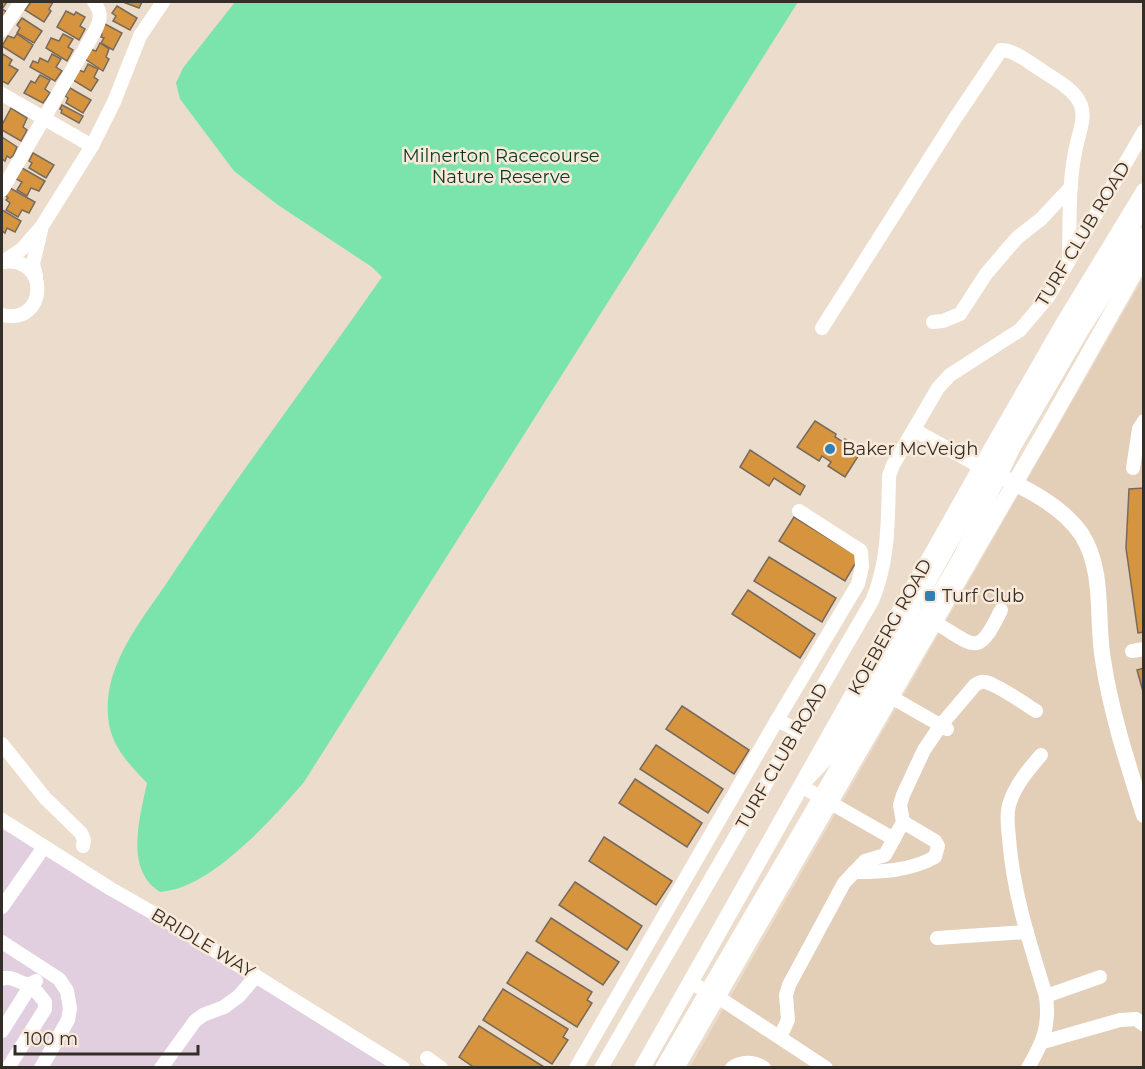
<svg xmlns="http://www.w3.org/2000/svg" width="1145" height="1069" font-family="Montserrat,sans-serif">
  <rect width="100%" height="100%" fill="#ecdccb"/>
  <!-- commercial -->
  <polygon fill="#e1cfdf" points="2,820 403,1067 2,1068"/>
  <!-- built -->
  <polygon fill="#e3ceb8" points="1143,278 1143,1067 690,1067"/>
  <!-- green -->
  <path fill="#7be4ad" d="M235,2H798L304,782C272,819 211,889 160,892C124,870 140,817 147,783C122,757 105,739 108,700C112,652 149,611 174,572C240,472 313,376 382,277L372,267L278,205L234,171L180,99L176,83L183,68Z"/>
  <!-- building -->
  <g fill="#d7943e" stroke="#776a5b" stroke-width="1.5">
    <polygon points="2,2 7,2 2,9 7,12 2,20"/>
    <polygon points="31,2 53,2 49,9 51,11 44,22 25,10"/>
    <polygon points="123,2 142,2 139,8"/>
    <polygon points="117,6 137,18 130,30 113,21 116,16 112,13"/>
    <polygon points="66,11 74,15 76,12 85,17 80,26 85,29 79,40 57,27"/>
    <polygon points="22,18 42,31 34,43 17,33 20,28 17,25"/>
    <polygon points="105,24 122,33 113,50 101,43 104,38 101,37 102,34 101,33"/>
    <polygon points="17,34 33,45 24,60 2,46 8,36 14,38"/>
    <polygon points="63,34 73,39 68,47 73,50 67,61 46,48 51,38 59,41"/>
    <polygon points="100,43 109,49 106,57 109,59 103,71 85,59 90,49 96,51"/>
    <polygon points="3,54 12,60 9,65 18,70 8,84 2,81 2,57"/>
    <polygon points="52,54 61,59 56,67 62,71 55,81 30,67 33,61 38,63 40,58 48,62"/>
    <polygon points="88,64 98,69 94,77 98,80 91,91 73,80 79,70 84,72"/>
    <polygon points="40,75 50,80 45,89 50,93 43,103 24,93 31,81 35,83"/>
    <polygon points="70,88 91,100 83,113 66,103 68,98 65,96"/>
    <polygon points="62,105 83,116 79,123 61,113 62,110 60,109"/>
    <polygon points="11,108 27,118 23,127 27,130 21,141 2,130 2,125"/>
    <polygon points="2,137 17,147 13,156 10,158 7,156 5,161 2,159"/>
    <polygon points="33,153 54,165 46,178 29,168 32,163 29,161"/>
    <polygon points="22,168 45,181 39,191 31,188 27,196 17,190 22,182 16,179"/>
    <polygon points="10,188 35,202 29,213 22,210 18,217 6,210 10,203 6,200 8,198 6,196"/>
    <polygon points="2,210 21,221 15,232 7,228 5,233 2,231"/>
    <polygon points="815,421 836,434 835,437 843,442 845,439 862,450 845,477 828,466 831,462 822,456 819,461 797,447"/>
    <polygon points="750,450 805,486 800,495 774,478 769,486 740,467"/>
    <polygon points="1144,488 1144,632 1138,633 1126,548 1129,489"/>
    <polygon points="794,517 859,557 845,581 779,541"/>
    <polygon points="769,557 836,598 822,622 754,581"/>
    <polygon points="748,590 815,634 800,658 732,614"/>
    <polygon points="1144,668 1144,695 1137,670"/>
    <polygon points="682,706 749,750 734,774 666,729"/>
    <polygon points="656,745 723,789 708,813 640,769"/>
    <polygon points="635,779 702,823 687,847 619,803"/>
    <polygon points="604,837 672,881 656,905 589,861"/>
    <polygon points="575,882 642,926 627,950 559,905"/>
    <polygon points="551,918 619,962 603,985 536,941"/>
    <polygon points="527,952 592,992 587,1000 592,1003 577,1027 507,983"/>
    <polygon points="503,989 568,1029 563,1037 568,1040 552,1064 483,1020"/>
    <polygon points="479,1026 544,1067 544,1068 475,1068 459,1057"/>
  </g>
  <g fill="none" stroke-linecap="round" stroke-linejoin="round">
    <!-- minor -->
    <g stroke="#fff" stroke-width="14">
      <polyline points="2,30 21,2"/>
      <polyline points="2,94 92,146"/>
      <path d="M2,190L95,31C101,19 102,13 94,2"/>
      <polyline points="3,262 22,249 42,226 92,146 114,102 140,36 163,2"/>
      <polyline points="36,276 33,264 41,230"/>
      <path d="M2,315C47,326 51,256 3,262"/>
      <polyline points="933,322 943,321 960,314 986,274 1009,247 1018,237 1041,219 1071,187"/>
      <path d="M822,328L954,120L1001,50C1014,50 1027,61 1038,68C1051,77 1073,88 1080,103C1086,116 1080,130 1077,143C1068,180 1070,220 1069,258"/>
      <polyline points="914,430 981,467"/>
      <polyline points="1133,468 1139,429 1144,421"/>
      <path d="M934,622C975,645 977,660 1001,610"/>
      <polyline points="1132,651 1144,649"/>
      <polyline points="891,697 947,729"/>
      <polyline points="777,720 858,584 862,567 861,551 799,511"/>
      <polyline points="2,744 45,798 81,833 84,840 83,846"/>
      <polyline points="2,820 111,889 169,922 403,1068"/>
      <polyline points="894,839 801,786 833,752 976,498 1005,442 1074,323 1144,208"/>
      <path d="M854,872C882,872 910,871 935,857L938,846L935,841L903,822"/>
      <polyline points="2,907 44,847"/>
      <polyline points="937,938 1027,932"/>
      <polyline points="2,942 59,979 67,991 70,1008 68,1020 41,1068"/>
      <path d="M2,979C15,973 24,991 36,981"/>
      <polyline points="690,982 727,1003 826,1068"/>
      <polyline points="1046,996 1100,977"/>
      <polyline points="2,1031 31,985 45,1002 45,1009 8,1068"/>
      <path d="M780,1037L788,1020L786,995L789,985L844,883L865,861L885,855L903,822L900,805L903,795L924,750L941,725L975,685C979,683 980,681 985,682C995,683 1025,704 1036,711"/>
      <polyline points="1043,1042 1120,1020 1136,1019 1144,1025"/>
      <polyline points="427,1058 441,1068"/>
      <polyline points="161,1068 195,1021 203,1015 224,1007 239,996 256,976"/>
      <polyline points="576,1068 777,720 797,730"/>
      <path d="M601,1068L872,601C889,562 888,518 889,476L893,465L938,388L950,375L1020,330L1048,297L1144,131"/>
      <polyline points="662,1068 960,557 1014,447 1083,329 1144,234"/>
      <path d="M732,1068C741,1061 754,1061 764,1068"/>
      <path d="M1028,1068C1043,1042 1050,1027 1046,996C1030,944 1013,893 1009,838C1008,827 1006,816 1009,805C1015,785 1028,770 1041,755"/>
    </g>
    <!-- major -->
    <g stroke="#fff" stroke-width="16">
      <path d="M981,467C1016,484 1060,502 1082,535C1105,572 1096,620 1103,660C1111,713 1128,765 1144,815"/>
      <polyline points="642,1068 981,467 1062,326 1144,191"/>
      <polyline points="676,1068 1049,424 1144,256"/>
    </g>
  </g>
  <!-- markers -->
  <g fill="#337eb2" stroke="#f9e9d8" stroke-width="2">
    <circle cx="830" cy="449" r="6"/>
    <rect x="924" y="590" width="12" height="12" rx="3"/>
  </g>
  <g text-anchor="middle" stroke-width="5" stroke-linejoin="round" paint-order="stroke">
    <!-- park labels -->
    <g font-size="18" fill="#093924" stroke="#f9e9d8">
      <text x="501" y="162">Milnerton Racecourse<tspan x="501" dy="21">Nature Reserve</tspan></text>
    </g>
    <!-- street labels -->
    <g font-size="18" fill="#342e28" stroke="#f9e9d8">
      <text transform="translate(1083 234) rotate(-59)" y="6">TURF CLUB ROAD</text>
      <text transform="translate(890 627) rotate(-61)" y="6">KOEBERG ROAD</text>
      <text transform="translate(782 756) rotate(-60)" y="6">TURF CLUB ROAD</text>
      <text transform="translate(203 943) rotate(31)" y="6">BRIDLE WAY</text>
    </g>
    <!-- poi labels -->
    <g font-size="18" fill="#342e28" stroke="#f9e9d8" text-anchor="start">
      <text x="842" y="455">Baker McVeigh</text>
      <text x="942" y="602">Turf Club</text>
    </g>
  </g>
  <!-- border -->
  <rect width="1145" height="1069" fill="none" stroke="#342e28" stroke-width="6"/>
  <!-- scale -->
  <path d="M15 1045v9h183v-9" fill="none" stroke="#342e28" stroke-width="3"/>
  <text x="24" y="1045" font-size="18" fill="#342e28" stroke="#f9e9d8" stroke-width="4.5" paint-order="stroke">100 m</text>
</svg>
